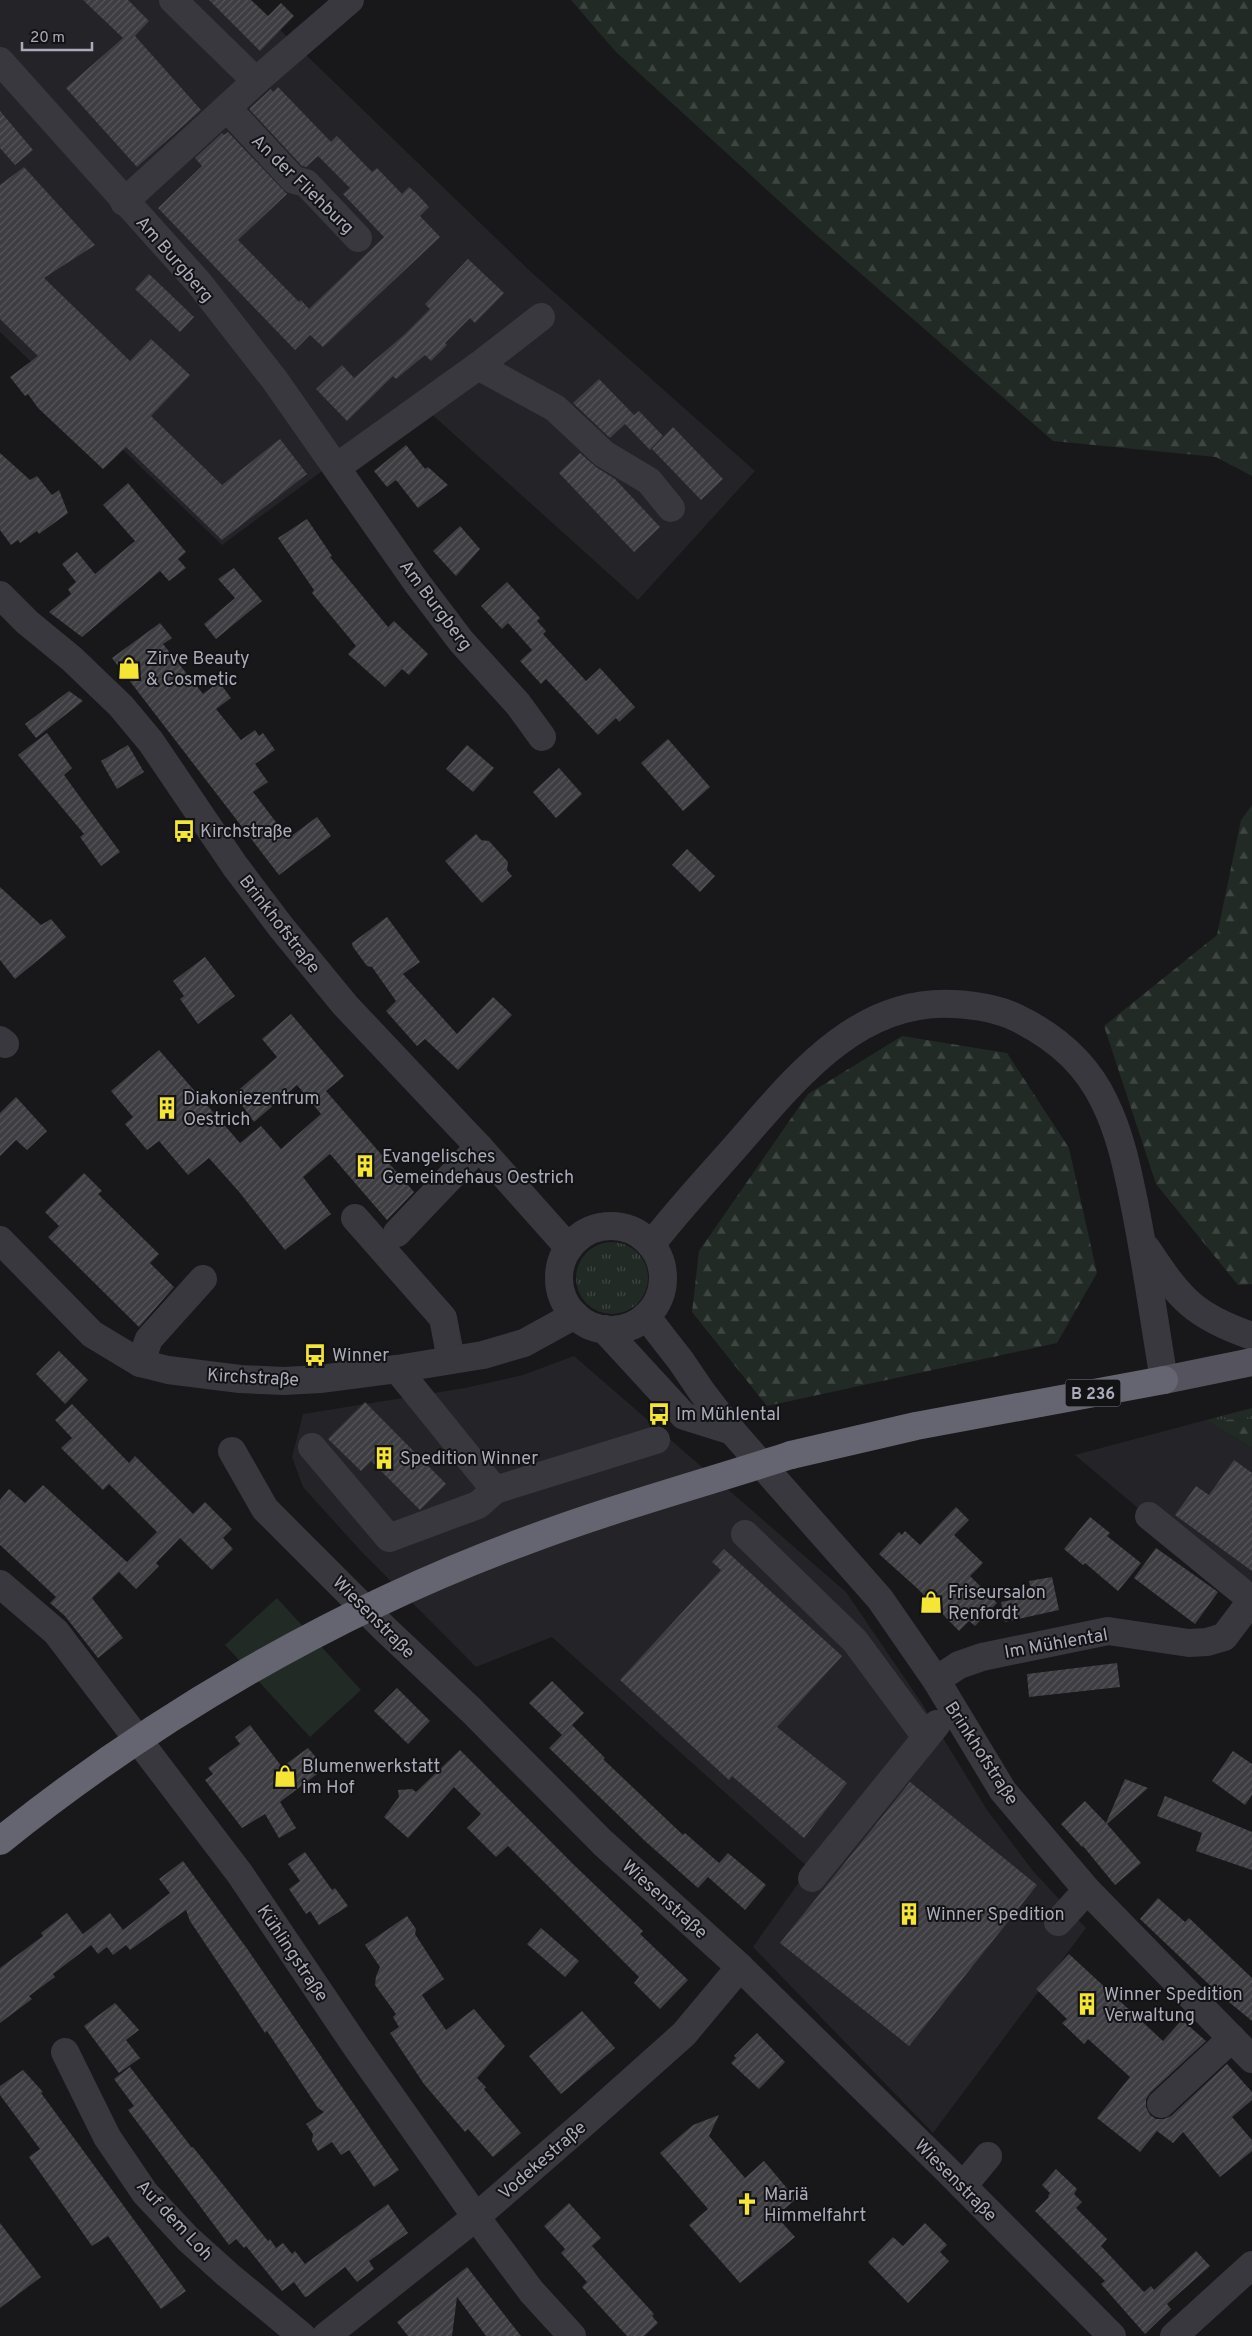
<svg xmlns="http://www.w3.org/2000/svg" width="1252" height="2336" font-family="Overpass,sans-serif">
  <defs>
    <pattern id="grass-tufts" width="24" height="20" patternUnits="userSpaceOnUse" patternTransform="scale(1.25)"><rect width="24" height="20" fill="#212a24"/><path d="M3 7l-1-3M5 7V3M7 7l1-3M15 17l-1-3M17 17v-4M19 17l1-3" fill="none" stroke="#3f4642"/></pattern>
    <pattern id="forest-firs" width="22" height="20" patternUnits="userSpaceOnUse" patternTransform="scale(1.25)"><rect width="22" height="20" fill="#212a24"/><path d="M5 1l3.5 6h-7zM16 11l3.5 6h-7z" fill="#3f4642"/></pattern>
    <pattern id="building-hatch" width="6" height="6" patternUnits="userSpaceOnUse" patternTransform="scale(1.25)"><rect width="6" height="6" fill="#3d3d42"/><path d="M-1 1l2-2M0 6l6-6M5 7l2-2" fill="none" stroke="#56565b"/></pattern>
  </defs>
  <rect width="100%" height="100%" fill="#18181a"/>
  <!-- built -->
  <g fill="#242327">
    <polygon points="0,0 249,0 531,272 755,471 638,600 417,401 222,545 0,332"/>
    <polygon points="574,1356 846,1592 923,1705 987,1810 1033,1871 1086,1928 933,2133 753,1947 809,1868 552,1637 476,1667 359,1549 303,1487 292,1457 303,1414 465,1388 523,1375"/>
    <polygon points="1206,1420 1252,1448 1252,1604 1075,1455"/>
  </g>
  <!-- grass -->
  <g fill="url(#grass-tufts)">
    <circle cx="612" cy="1278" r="36"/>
    <polygon points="1252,1408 1252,1419 1206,1420"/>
  </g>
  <!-- forest -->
  <g fill="url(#forest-firs)">
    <polygon points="571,0 1252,0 1252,476 1216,457 1053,441 813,232 616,52"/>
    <polygon points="1252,805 1252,1284 1238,1285 1156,1184 1104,1026 1217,935 1241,820"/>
    <polygon points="902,1036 1007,1053 1069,1148 1097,1273 1057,1343 767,1406 692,1312 699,1251 808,1094"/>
    <polygon points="1252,1419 1252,1448 1206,1420"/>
  </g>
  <!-- pitch -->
  <polygon fill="#212a24" points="277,1598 361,1690 310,1737 225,1645"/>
  <!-- building -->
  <g fill="url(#building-hatch)">
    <polygon points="83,0 128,0 149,21 135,36 201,110 137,167 66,88 123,38"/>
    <polygon points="209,0 251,0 268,16 281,3 294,16 260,51"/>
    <polygon points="278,87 331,142 337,136 372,172 377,168 402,194 409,187 417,194 429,207 420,216 440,237 323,347 310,335 295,350 158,208 202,166 195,158 222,133 224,135 228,132 287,194 238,240 299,302 301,300 309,309 384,237 343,194 350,188 318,156 306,167 302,166 250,110 250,108 271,89 273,92"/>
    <polygon points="0,111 33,150 15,165 0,148"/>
    <polygon points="24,167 95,245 44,278 130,361 151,339 190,375 151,416 222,485 280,439 307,474 222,540 126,447 103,469 38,408 28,394 25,396 10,377 38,356 0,319 0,185"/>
    <polygon points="468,259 504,293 475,323 470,318 445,343 447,345 431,361 425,355 396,379 393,376 347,421 316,389 342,365 354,378 405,334 430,309 425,304"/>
    <polygon points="149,274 194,317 180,332 135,289"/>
    <polygon points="599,379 634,415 639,411 663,436 650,450 625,424 610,438 573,403"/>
    <polygon points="673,427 723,479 701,500 652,449"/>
    <polygon points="406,445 425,469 428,467 448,485 418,508 396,480 387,487 374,471"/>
    <polygon points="0,453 30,480 37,476 52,495 59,490 68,513 39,534 37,531 20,543 18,540 11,545 0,530"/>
    <polygon points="580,453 596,467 615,479 660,527 634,552 559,473"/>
    <polygon points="128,483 186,552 178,559 186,568 169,581 160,571 82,637 49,612 71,594 68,589 76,582 62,564 77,552 95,574 135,541 103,505"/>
    <polygon points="307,519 332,556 330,557 388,627 394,621 428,654 409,675 402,669 385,687 348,654 356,646 312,593 314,590 278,538"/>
    <polygon points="460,526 480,549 456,576 433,551"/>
    <polygon points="234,568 262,601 216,639 204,624 235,598 218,579"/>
    <polygon points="507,582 540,618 537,621 546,631 543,634 586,681 600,668 635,707 619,722 616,718 598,735 546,679 541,684 520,661 532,650 508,623 502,629 481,606"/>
    <polygon points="160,623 172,638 163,644 203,694 219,682 231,698 216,709 241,740 255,730 259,736 263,733 275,750 255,764 268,782 253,792 282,830 290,837 317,817 331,836 279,875 112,658"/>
    <polygon points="69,691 83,701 36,738 25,724"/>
    <polygon points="47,733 72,768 64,775 120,852 101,866 80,837 84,834 18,755"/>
    <polygon points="668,739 710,787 683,811 641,763"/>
    <polygon points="128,745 144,772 117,789 101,761"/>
    <polygon points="467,745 494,768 473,792 446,769"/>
    <polygon points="559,768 582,794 556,818 533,792"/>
    <polygon points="476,834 481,840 489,841 508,862 507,870 512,876 482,903 445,861"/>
    <polygon points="687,849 715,876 700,892 672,865"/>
    <polygon points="0,887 41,925 51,919 66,937 15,979 0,960"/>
    <polygon points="387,917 420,962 403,974 457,1034 493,997 512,1015 458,1070 425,1039 417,1046 386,1011 396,1001 372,967 367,966 353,947 352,943"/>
    <polygon points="205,957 235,996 198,1024 180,999 184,996 173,981"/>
    <polygon points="291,1014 344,1076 326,1091 414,1192 387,1220 330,1154 303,1177 331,1214 285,1250 240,1193 209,1158 188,1175 159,1141 147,1150 125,1124 133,1117 111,1091 159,1050 240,1143 261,1126 281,1149 321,1114 297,1085 254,1122 234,1094 277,1057 262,1039"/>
    <polygon points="16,1097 47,1131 27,1150 16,1140 0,1156 0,1113"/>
    <polygon points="84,1173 102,1191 98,1194 159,1254 150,1263 174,1287 139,1327 48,1237 59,1226 45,1212"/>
    <polygon points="59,1351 88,1380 65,1404 36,1374"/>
    <polygon points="365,1402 446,1484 420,1510 371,1461 361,1471 328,1439"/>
    <polygon points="72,1404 129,1463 135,1456 193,1514 205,1502 232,1529 223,1538 233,1549 212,1570 180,1538 156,1563 159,1566 136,1589 119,1572 92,1598 123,1638 98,1658 65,1616 50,1603 56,1597 0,1545 0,1500 9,1489 25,1503 43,1485 127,1562 157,1532 109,1484 103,1490 61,1448 72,1438 55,1420"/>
    <polygon points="1234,1460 1252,1473 1252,1571 1175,1515 1196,1486 1209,1495"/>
    <polygon points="956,1507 969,1520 954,1535 983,1563 970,1576 997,1603 975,1626 969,1621 959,1631 918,1589 879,1554 899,1532 902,1535 905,1531 920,1545"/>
    <polygon points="1090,1517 1110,1533 1107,1536 1141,1563 1118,1591 1085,1563 1083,1565 1064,1549"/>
    <polygon points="1156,1548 1218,1592 1195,1624 1134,1578"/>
    <polygon points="724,1549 842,1656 777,1727 847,1783 804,1838 732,1776 729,1780 620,1680 721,1570 712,1562"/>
    <polygon points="1052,1577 1059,1610 1005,1622 1001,1602 1032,1596 1029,1581"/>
    <polygon points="1117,1663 1120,1687 1029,1697 1027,1674"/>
    <polygon points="552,1681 584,1713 562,1735 529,1703"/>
    <polygon points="397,1688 430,1721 408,1744 374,1711"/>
    <polygon points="250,1725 282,1767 308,1748 325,1768 280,1802 296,1828 279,1838 265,1814 242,1828 205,1780 213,1774 208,1768 240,1744 235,1737"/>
    <polygon points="572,1725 605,1758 603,1759 683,1835 685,1833 719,1863 728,1853 766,1885 745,1910 708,1877 698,1888 645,1841 549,1748"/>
    <polygon points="460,1750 574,1865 643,1931 640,1934 688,1980 660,2009 634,1983 639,1977 508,1846 496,1857 467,1828 481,1814 454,1787 408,1838 384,1817 399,1797 398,1790 412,1789 416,1792"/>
    <polygon points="1233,1751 1252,1764 1252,1795 1245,1805 1212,1781"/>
    <polygon points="1125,1779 1148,1788 1107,1824 1141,1863 1115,1885 1083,1846 1082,1847 1061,1824 1085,1801 1106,1823"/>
    <polygon points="910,1782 1037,1885 909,2046 780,1943"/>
    <polygon points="1165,1796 1252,1832 1252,1870 1196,1851 1202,1833 1157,1816"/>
    <polygon points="305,1852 332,1890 335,1888 348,1906 319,1925 310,1911 306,1914 289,1889 300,1881 288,1864"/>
    <polygon points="183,1861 248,1950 399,2170 374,2187 349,2150 341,2155 332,2142 318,2151 312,2141 313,2134 306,2124 324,2112 318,2108 267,2031 265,2033 190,1921 186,1910 130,1950 126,1945 113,1955 107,1947 98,1954 91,1945 53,1974 55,1977 29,1996 32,1999 0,2023 0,1968 43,1936 41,1933 67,1913 85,1937 83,1934 110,1913 123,1930 170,1893 159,1879"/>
    <polygon points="1158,1898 1185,1922 1189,1918 1252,1978 1252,2021 1218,1993 1140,1919"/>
    <polygon points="407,1916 416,1929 415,1934 444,1979 422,1995 446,2030 474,2009 505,2046 477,2078 486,2087 484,2089 521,2133 493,2157 468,2129 465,2132 424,2084 390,2033 399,2027 393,2017 396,2014 375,1985 376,1976 380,1967 365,1945"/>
    <polygon points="541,1928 579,1961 565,1977 527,1944"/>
    <polygon points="1069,1954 1163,2041 1182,2020 1206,2041 1150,2093 1146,2099 1146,2107 1150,2115 1156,2119 1164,2119 1171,2116 1227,2064 1252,2092 1252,2100 1232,2117 1252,2140 1252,2151 1220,2177 1183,2132 1173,2143 1157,2131 1140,2152 1097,2118 1130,2077 1088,2039 1084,2044 1062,2023 1067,2019 1036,1989"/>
    <polygon points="115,2003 139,2030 126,2040 140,2058 119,2073 84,2026"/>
    <polygon points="582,2011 615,2048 561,2094 529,2056"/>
    <polygon points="757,2033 785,2062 759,2089 731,2063 736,2058 734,2056"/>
    <polygon points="130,2067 192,2148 193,2147 268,2241 270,2239 276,2248 283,2243 292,2254 295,2251 305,2264 388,2204 408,2233 369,2261 374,2269 357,2282 345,2267 308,2296 305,2297 294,2282 282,2291 246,2246 244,2248 236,2239 229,2245 128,2110 134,2106 114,2079"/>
    <polygon points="23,2070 43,2092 41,2093 186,2291 161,2309 108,2236 92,2246 29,2157 40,2149 0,2095 0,2086"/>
    <polygon points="719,2115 709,2136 745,2178 764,2161 796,2199 776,2216 795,2237 740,2283 689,2225 708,2209 660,2153 693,2125"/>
    <polygon points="1056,2169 1077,2189 1074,2194 1082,2202 1076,2208 1107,2239 1101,2246 1144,2292 1151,2286 1154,2290 1196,2251 1210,2266 1167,2304 1171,2309 1145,2334 1101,2284 1105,2281 1035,2211 1049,2197 1048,2196 1050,2193 1042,2185"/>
    <polygon points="569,2203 601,2238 592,2246 654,2314 652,2316 658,2323 644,2336 627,2336 582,2287 587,2282 561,2253 565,2249 544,2226"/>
    <polygon points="0,2223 41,2277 0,2308"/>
    <polygon points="925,2223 947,2245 940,2252 949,2261 908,2303 868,2262 893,2237 903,2246"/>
    <polygon points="467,2267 521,2336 486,2336 457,2297 452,2336 408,2336 397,2322"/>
  </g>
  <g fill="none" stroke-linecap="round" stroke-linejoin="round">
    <!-- minor -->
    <g stroke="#39383f" stroke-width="28">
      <polyline points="173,0 256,81"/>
      <polyline points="0,61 199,283 274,379 417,583 461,641 518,704 542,737"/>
      <polyline points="227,108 294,180 306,183 358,238"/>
      <polyline points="124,202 256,81 350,0"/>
      <polyline points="478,366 555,408 604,454 649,481 671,508"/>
      <polyline points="337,467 478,366 541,317"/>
      <polyline points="0,595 27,622 72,659 121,706 151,742 235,866 281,927 345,1005 479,1147 569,1248"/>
      <polyline points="0,1040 5,1044"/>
      <polyline points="355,1218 443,1318 451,1360"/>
      <circle cx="611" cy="1278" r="52"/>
      <polyline points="397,1233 479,1147"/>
      <polyline points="0,1240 92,1334 140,1363 168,1370 240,1379 284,1381 320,1379 397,1369 483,1355 524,1343 575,1315"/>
      <path d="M651,1245C678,1210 708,1178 737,1145C794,1080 856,999 953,1004C975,1005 997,1008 1017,1018C1054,1036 1086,1063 1104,1101C1120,1133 1127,1167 1134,1202C1146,1261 1154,1320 1164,1380"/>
      <path d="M1147,1249C1180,1299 1194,1316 1252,1336"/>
      <polyline points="646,1316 681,1361 702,1392 732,1431 880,1599 936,1680 1003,1791 1087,1890 1252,2059"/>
      <polyline points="604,1329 684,1416 732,1431"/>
      <polyline points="140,1363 149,1339 203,1279"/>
      <polyline points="397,1369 495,1490 656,1440"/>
      <polyline points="312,1447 389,1538 478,1505 495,1490"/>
      <polyline points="232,1451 265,1509 386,1630 471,1710 603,1843 740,1967 944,2167 1112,2336"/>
      <polyline points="1149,1516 1252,1600"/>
      <polyline points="745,1534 855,1641 926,1737"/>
      <polyline points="0,1584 56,1632 240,1874 355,2045 476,2217 531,2291 572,2336"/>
      <polyline points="936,1680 959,1665 982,1657 1108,1631 1189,1643 1207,1642 1224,1637 1252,1600"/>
      <polyline points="812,1878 937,1724"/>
      <polyline points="1058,1922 1087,1890"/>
      <polyline points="65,2052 107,2137 145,2193 188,2239 228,2275 302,2336"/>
      <polyline points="1161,2104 1232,2038"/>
      <polyline points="963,2186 988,2156"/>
      <polyline points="326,2336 476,2217 591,2117 684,2034 740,1967"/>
      <polyline points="1174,2336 1252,2265"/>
    </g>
    <!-- major -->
    <polyline stroke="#55545e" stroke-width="28" points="1164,1380 1252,1362"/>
    <!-- highway -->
    <polyline stroke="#646570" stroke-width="28" points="791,1455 916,1426 1164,1380"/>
    <!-- highway-bridge -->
    <path stroke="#646570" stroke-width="28" d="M0,1841C154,1717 334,1612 520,1543C609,1509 701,1484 791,1455"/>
  </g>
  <!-- icons -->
  <defs>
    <symbol id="shop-bare" viewBox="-9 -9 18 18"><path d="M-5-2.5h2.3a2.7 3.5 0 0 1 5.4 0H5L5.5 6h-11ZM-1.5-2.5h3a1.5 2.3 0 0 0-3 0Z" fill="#f5e534" stroke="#131315" stroke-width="2.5" paint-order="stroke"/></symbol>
    <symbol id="bus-bare" viewBox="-9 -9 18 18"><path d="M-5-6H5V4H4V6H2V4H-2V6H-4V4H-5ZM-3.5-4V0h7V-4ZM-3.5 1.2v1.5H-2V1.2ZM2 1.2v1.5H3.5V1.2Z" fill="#f5e534" stroke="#131315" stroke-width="2.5" paint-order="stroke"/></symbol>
    <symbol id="building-bare" viewBox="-9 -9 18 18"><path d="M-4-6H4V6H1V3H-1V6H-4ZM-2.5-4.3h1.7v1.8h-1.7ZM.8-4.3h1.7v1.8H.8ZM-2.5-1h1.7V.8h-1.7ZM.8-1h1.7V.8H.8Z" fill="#f5e534" stroke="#131315" stroke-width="2.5" paint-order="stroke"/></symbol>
    <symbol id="church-bare" viewBox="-9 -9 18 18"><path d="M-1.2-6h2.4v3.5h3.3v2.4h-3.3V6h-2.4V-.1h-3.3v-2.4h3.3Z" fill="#f5e534" stroke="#131315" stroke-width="2.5" paint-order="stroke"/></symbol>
  </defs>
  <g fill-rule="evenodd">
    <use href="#shop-bare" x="113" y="652" width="32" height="32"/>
    <use href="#bus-bare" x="168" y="815" width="32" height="32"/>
    <use href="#building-bare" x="151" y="1092" width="32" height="32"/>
    <use href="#building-bare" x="349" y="1150" width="32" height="32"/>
    <use href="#bus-bare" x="299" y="1339" width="32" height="32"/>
    <use href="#bus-bare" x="643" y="1398" width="32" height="32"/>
    <use href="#building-bare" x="368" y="1442" width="32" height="32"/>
    <use href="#shop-bare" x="915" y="1586" width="32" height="32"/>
    <use href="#shop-bare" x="269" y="1760" width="32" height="32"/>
    <use href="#building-bare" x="893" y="1898" width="32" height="32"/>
    <use href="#building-bare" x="1071" y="1988" width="32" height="32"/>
    <use href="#church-bare" x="731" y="2188" width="32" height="32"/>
  </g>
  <g text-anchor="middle" stroke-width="4" stroke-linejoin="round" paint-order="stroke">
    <!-- shield labels -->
    <rect fill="#131315" stroke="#7d7d88" stroke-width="1" x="1065.5" y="1379.5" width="55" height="27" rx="4"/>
    <g font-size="16" font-weight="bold" fill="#aaaaba">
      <text x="1093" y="1399">B 236</text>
    </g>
    <!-- street labels -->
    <g font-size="18" fill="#aaaaba" stroke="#131315">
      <text transform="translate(303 184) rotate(44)" y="6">An der Fliehburg</text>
      <text transform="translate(175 259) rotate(49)" y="6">Am Burgberg</text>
      <text transform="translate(436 605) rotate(53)" y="6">Am Burgberg</text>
      <text transform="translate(280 924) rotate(52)" y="6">Brinkhofstraße</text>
      <text transform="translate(253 1377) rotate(3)" y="6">Kirchstraße</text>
      <text transform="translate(374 1617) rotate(45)" y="6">Wiesenstraße</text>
      <text transform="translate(1056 1643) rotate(-10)" y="6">Im Mühlental</text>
      <text transform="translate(982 1753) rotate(57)" y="6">Brinkhofstraße</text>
      <text transform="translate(665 1899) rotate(42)" y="6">Wiesenstraße</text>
      <text transform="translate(293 1953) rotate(56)" y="6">Kühlingstraße</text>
      <text transform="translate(542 2160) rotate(-41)" y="6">Vodekestraße</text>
      <text transform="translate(956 2180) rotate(45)" y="6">Wiesenstraße</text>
      <text transform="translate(175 2220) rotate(47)" y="6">Auf dem Loh</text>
    </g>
    <!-- poi labels -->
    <g font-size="18" fill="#aaaaba" stroke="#131315" text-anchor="start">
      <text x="146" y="664">Zirve Beauty<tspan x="146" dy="21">&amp; Cosmetic</tspan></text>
      <text x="200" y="837">Kirchstraße</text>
      <text x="183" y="1104">Diakoniezentrum<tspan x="183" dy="21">Oestrich</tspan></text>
      <text x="382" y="1162">Evangelisches<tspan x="382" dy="21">Gemeindehaus Oestrich</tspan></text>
      <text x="332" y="1361">Winner</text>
      <text x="676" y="1420">Im Mühlental</text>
      <text x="400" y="1464">Spedition Winner</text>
      <text x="948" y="1598">Friseursalon<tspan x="948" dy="21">Renfordt</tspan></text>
      <text x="302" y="1772">Blumenwerkstatt<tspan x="302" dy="21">im Hof</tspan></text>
      <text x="926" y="1920">Winner Spedition</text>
      <text x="1104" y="2000">Winner Spedition<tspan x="1104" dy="21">Verwaltung</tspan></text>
      <text x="764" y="2200">Mariä<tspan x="764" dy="21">Himmelfahrt</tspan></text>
    </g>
  </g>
  <!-- scale -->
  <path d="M22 42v8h70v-8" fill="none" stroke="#aaaaba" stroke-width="2.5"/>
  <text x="30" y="42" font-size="15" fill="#aaaaba" stroke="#131315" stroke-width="4" paint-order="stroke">20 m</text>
</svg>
